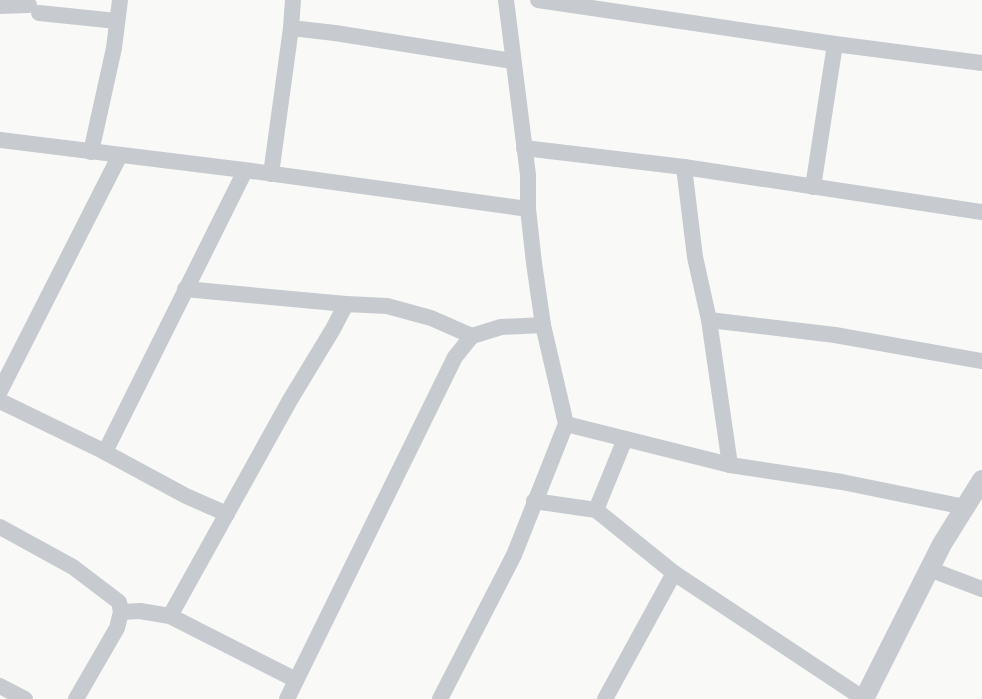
<svg xmlns="http://www.w3.org/2000/svg" width="982" height="699" font-family="'Exo 2',sans-serif">
  <rect width="100%" height="100%" fill="#f9f9f7"/>
  <g fill="none" stroke-linecap="round" stroke-linejoin="round">
    <!-- minor -->
    <g stroke="#c7cbcf" stroke-width="16">
      <polyline points="293,0 291,28 335,33 513,61"/>
      <polyline points="538,0 835,44 982,63"/>
      <polyline points="0,6 29,5"/>
      <polyline points="39,13 117,21"/>
      <polyline points="0,140 252,171 528,209"/>
      <polyline points="524,148 684,167 982,212"/>
      <polyline points="91,152 114,48 120,0"/>
      <polyline points="684,167 695,257 709,320 730,465"/>
      <polyline points="271,174 291,28"/>
      <polyline points="813,187 835,44"/>
      <polyline points="185,289 346,304"/>
      <polyline points="709,320 835,335 982,361"/>
      <polyline points="0,391 120,155"/>
      <polyline points="0,401 99,449 186,496 227,514"/>
      <polyline points="566,424 730,465 842,482 965,507"/>
      <polyline points="105,452 245,171"/>
      <polyline points="534,501 596,510 674,573 864,699"/>
      <polyline points="596,510 625,439"/>
      <polyline points="0,527 73,567 119,602 121,612 117,628 76,699"/>
      <polyline points="929,569 982,589"/>
      <polyline points="121,612 140,611 170,616 296,680"/>
      <polyline points="170,616 290,400 333,329 346,304 387,306 431,318 472,336"/>
      <polyline points="0,686 25,699"/>
      <polyline points="287,699 455,357 472,336 501,327 543,325"/>
      <polyline points="440,699 514,555 566,424 543,325 534,263 528,209 528,175 506,0"/>
      <polyline points="605,699 674,573"/>
    </g>
    <!-- tertiary -->
    <polyline stroke="#c7cbcf" stroke-width="20" points="864,699 942,544 982,480"/>
  </g>
</svg>
